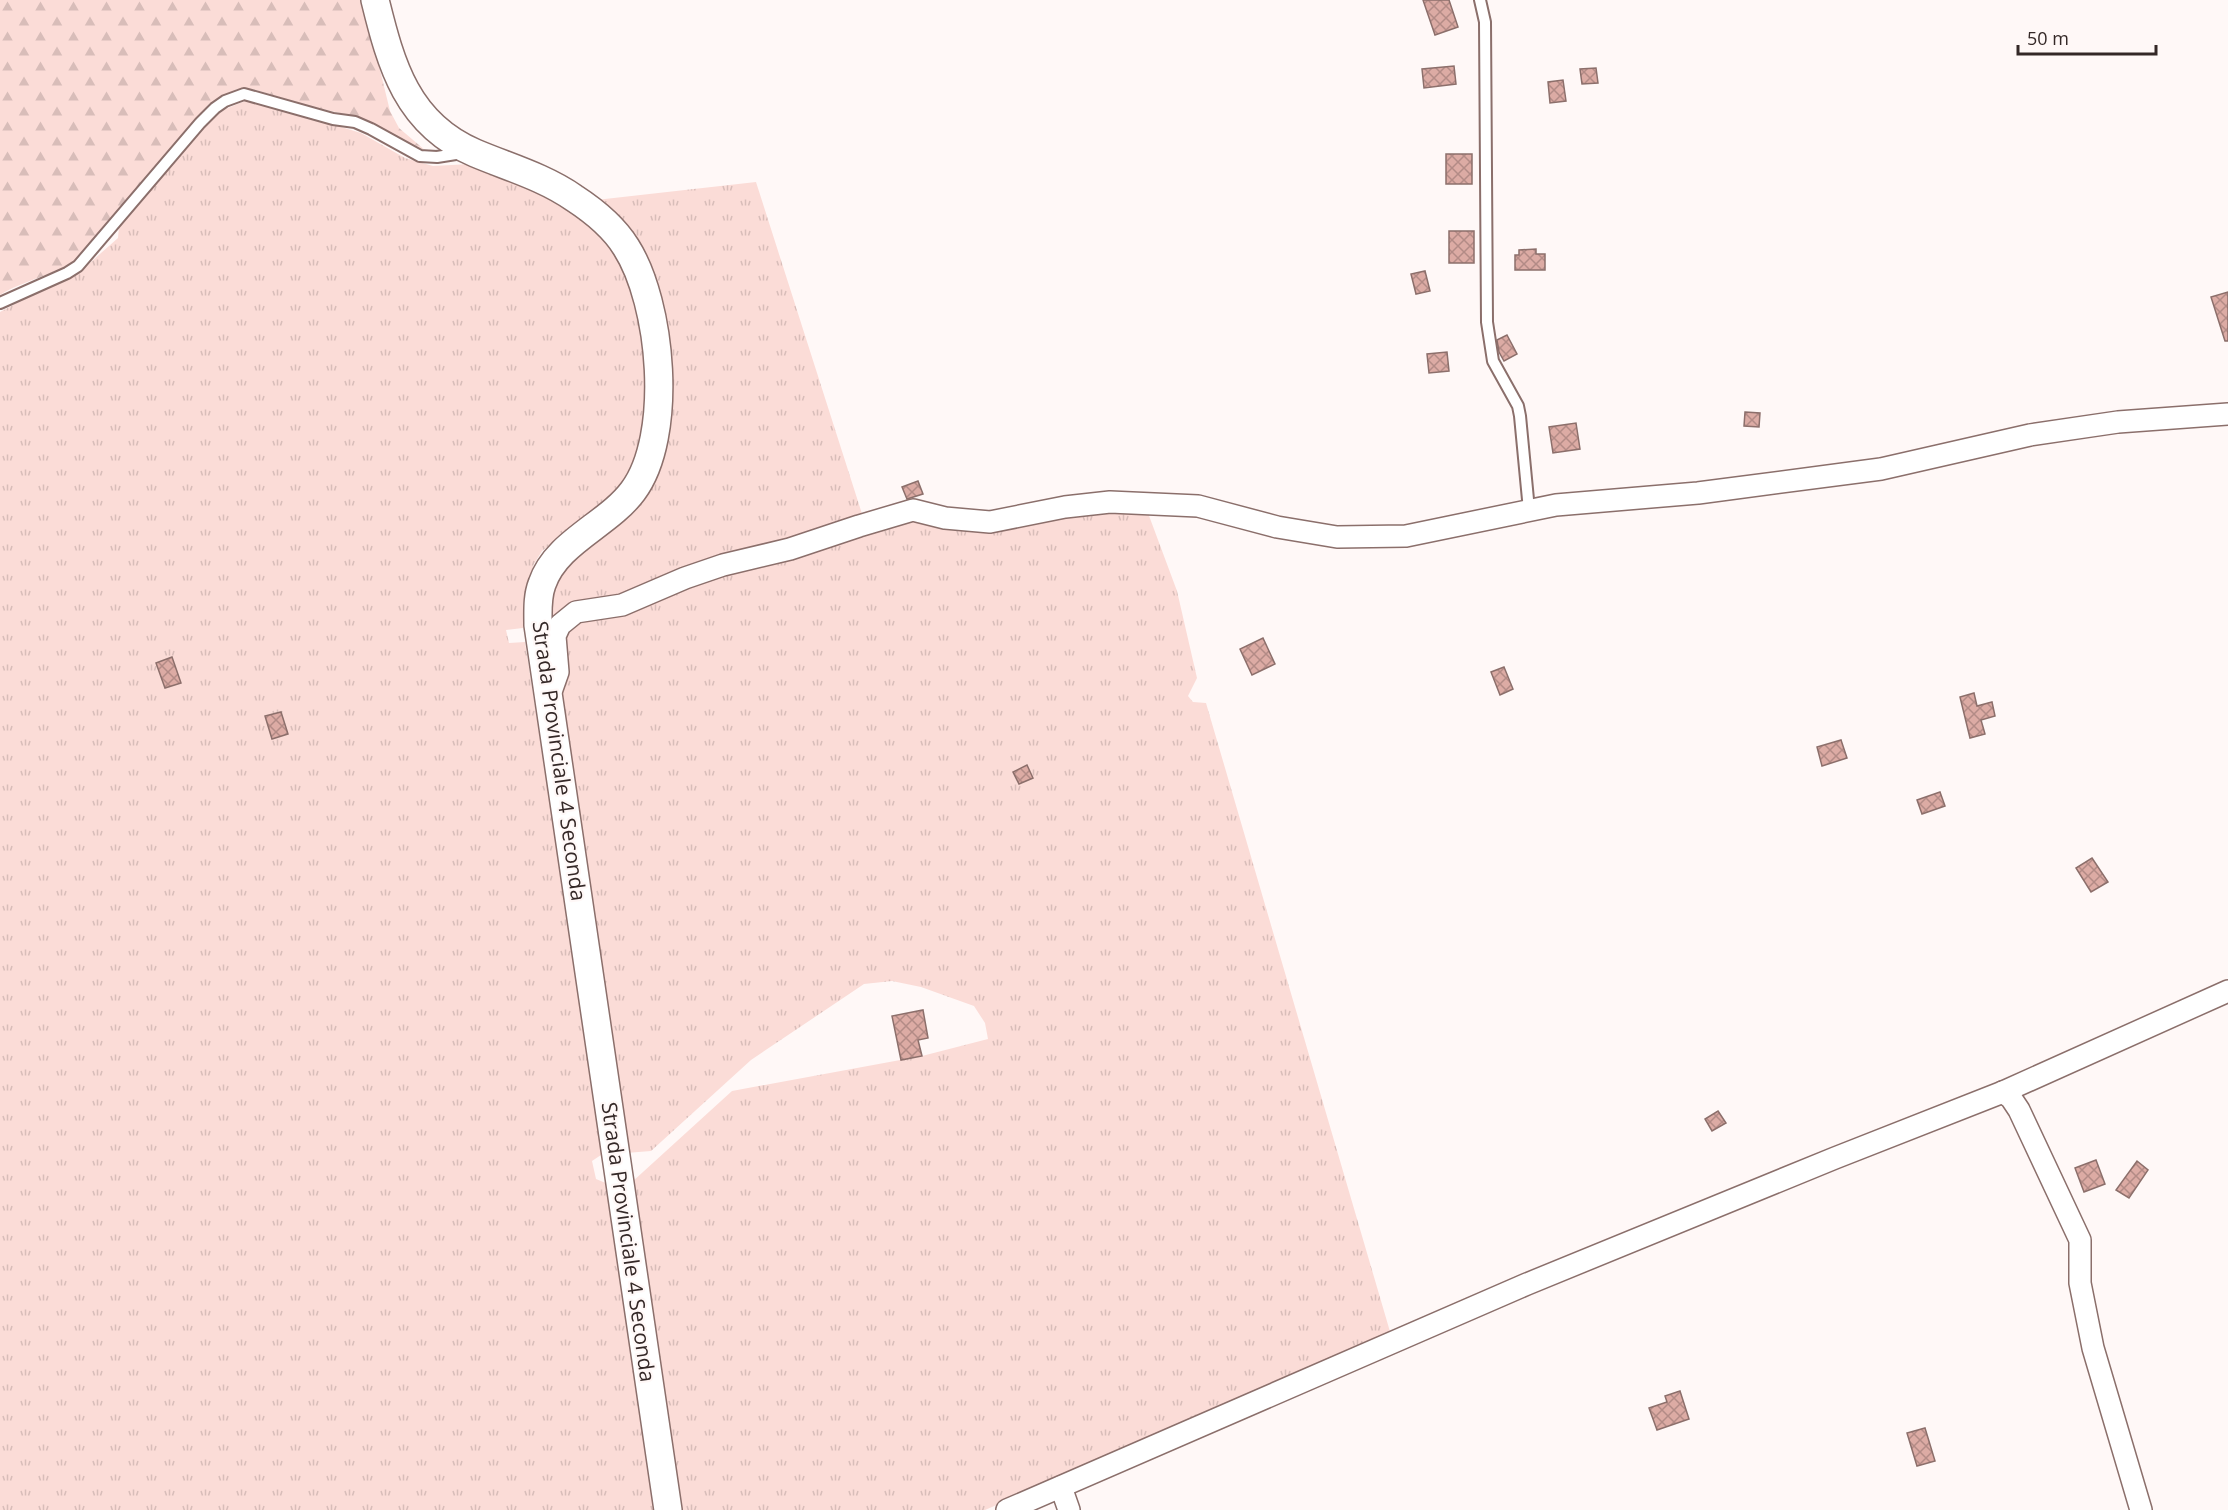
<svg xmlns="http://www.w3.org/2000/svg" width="2228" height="1510" font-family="'Open Sans',sans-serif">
  <defs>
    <pattern id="grass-tufts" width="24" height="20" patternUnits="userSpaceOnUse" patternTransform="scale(1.5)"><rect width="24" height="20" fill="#fbdcd7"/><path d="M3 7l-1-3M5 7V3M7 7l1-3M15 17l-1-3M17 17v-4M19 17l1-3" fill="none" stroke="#d8bdb9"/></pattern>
    <pattern id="forest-firs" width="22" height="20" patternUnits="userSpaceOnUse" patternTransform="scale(1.5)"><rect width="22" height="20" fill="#fbdcd7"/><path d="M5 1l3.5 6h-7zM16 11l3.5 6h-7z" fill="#d8bdb9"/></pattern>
    <pattern id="building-cross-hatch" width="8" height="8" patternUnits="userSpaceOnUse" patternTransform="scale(1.5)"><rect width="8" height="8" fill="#dcaba4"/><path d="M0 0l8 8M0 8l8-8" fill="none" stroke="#b38b86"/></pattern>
  </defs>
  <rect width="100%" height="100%" fill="#fff8f7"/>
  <!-- grass -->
  <g fill="url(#grass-tufts)">
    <polygon points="245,101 256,101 361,133 405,158 433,166 470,164 543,192 585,221 604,239 629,275 647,364 644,431 631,472 607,502 542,551 534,564 527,584 523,605 523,628 506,630 509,643 525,642 604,1153 592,1161 596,1179 608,1184 654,1510 0,1510 0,312 28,297 75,276 118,238 119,227 211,120 223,110"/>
    <polygon points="756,182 863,517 548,631 550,594 559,576 578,551 628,518 641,503 653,481 670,365 666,320 658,288 596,200"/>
    <polygon points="1098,509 1148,513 1177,591 1197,678 1188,696 1193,702 1206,703 1391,1335 985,1510 680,1510 632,1182 732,1091 922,1056 988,1039 985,1023 974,1006 921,987 892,981 864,984 751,1060 651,1151 626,1153 558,696 562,637 573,622 687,584 890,521"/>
  </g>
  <!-- forest -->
  <path fill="url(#forest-firs)" d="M0,0H363L390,111L399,128L426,151L362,118L309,106L252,89H237L209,104L77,259C53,276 24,280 0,295Z"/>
  <!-- building -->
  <g fill="url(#building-cross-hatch)" stroke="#8c6f6b" stroke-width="1.5">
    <polygon points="1423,0 1449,0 1458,27 1435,35"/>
    <polygon points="1454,66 1456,84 1424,88 1422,69"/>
    <polygon points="1596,68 1598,83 1582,84 1580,69"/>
    <polygon points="1563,80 1566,101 1550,103 1548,82"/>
    <rect x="1446" y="154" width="26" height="30"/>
    <rect x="1449" y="231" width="25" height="32"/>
    <polygon points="1536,249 1536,254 1545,254 1545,270 1515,270 1515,255 1519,255 1519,250"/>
    <polygon points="1425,271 1430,291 1416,294 1411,274"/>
    <polygon points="2228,292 2228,341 2225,341 2211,297"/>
    <polygon points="1507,335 1517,354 1504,361 1499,352 1497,340"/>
    <polygon points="1447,352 1449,371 1429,373 1427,354"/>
    <polygon points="1745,412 1760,413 1759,427 1744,426"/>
    <polygon points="1576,423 1580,449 1553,453 1549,427"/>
    <polygon points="918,481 923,494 907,499 902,487"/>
    <polygon points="1263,638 1275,664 1252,675 1240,649"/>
    <polygon points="172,657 181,683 165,688 156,663"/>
    <polygon points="1504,667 1513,689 1500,695 1491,672"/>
    <polygon points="1974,693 1977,706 1992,702 1995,716 1981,720 1985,734 1970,738 1960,697"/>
    <polygon points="281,712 288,734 272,739 265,716"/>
    <polygon points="1841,740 1847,758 1822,766 1817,747"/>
    <polygon points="1027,765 1033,778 1019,784 1013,772"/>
    <polygon points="1940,792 1945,806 1922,814 1917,800"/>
    <polygon points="2092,858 2108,882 2091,892 2076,868"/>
    <polygon points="923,1010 928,1038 918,1040 922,1056 901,1060 892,1016"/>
    <polygon points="1718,1111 1726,1123 1712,1131 1705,1119"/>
    <polygon points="2096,1160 2105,1184 2084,1192 2075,1168"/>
    <polygon points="2137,1161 2148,1170 2129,1198 2116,1190"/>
    <polygon points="1680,1391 1689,1419 1657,1430 1649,1408 1667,1402 1665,1396"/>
    <polygon points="1925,1428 1935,1461 1917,1466 1907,1433"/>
  </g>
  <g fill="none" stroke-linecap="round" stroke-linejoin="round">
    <defs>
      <g id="service">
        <polyline points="1480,0 1485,22 1487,322 1493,361 1518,406 1520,416 1529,510"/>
        <polyline points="0,303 67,273 78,266 200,123 215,108 225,101 244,94 333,119 355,122 371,129 420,156 437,157 462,153"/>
      </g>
      <g id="minor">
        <polyline points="552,689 558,672 555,636 560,625 576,612 622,605 685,578 723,565 790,549 859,526 913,510 945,518 990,522 1065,507 1110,502 1198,506 1277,527 1337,537 1406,536 1556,505 1698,493 1881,469 2030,435 2118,422 2228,414"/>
        <polyline points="2003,1092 2011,1098 2019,1110 2080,1240 2080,1283 2093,1348 2141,1510"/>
        <polyline points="1061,1487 1069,1510"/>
        <polyline points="1007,1510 1527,1284 1835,1158 2003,1092 2228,991"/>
      </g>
      <path id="tertiary" d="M375,0C391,65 407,124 475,153C508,167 544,177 574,198C594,211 613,226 626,247C662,303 674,436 633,491C608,525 556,542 542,584C537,597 538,611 538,625L668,1510"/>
    </defs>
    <!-- service casing -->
    <use href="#service" stroke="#8b6f6b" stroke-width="14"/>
    <!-- minor casing -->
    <use href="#minor" stroke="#8b6f6b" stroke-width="24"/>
    <!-- tertiary casing -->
    <use href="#tertiary" stroke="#8b6f6b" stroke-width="30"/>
    <!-- service -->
    <use href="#service" stroke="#fff" stroke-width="10"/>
    <!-- minor -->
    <use href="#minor" stroke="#fff" stroke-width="21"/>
    <!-- tertiary -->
    <use href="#tertiary" stroke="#fff" stroke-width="27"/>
  </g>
  <g text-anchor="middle" stroke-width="4.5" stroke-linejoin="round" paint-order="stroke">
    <!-- street labels -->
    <g font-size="21" fill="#342827" stroke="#fff8f7">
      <text transform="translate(559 761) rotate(82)" y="7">Strada Provinciale 4 Seconda</text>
      <text transform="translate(628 1242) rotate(82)" y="7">Strada Provinciale 4 Seconda</text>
    </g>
  </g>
  <!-- scale -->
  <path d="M2018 45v9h138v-9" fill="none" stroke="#342827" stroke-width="3"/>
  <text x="2027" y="45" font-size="18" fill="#342827" stroke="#fff8f7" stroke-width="4.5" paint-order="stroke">50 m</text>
</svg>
